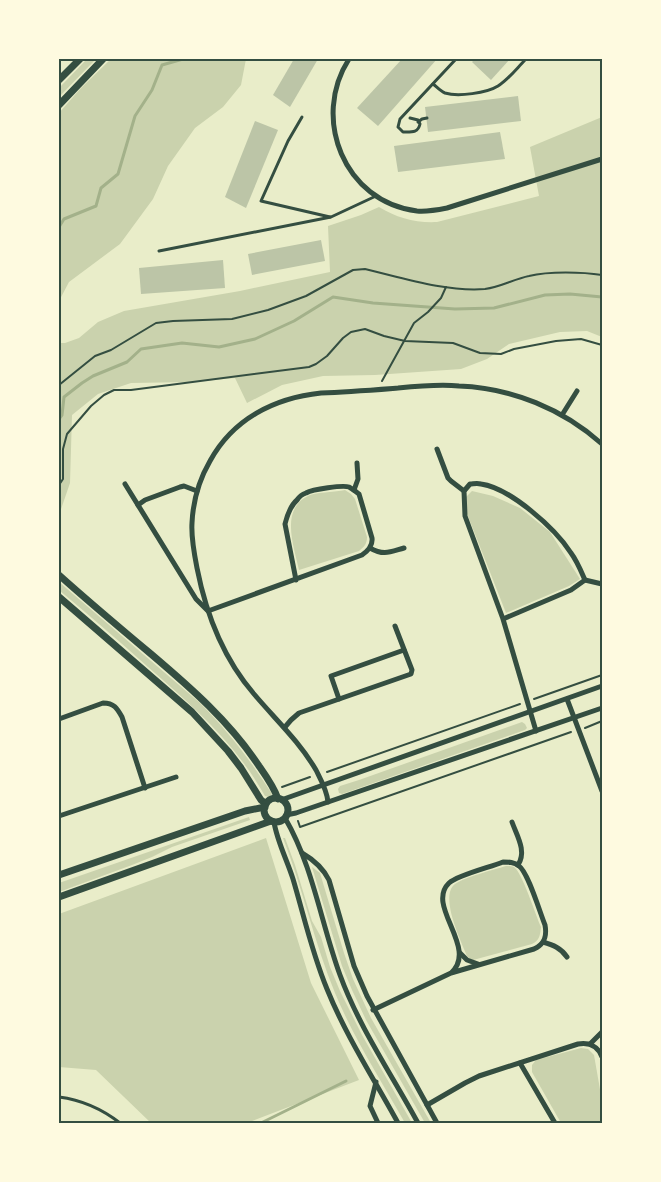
<svg xmlns="http://www.w3.org/2000/svg" width="661" height="1182" font-family="'Space Grotesk',sans-serif">
  <rect width="100%" height="100%" fill="#e9edc9"/>
  <!-- green -->
  <g fill="#cad2ad">
    <polygon points="87,59 96,59 59,97 59,88"/>
    <polygon points="111,59 246,59 241,85 223,107 195,128 168,166 153,199 120,244 69,282 59,301 59,113 81,88"/>
    <path d="M602,117V337L587,331L560,332L509,344L487,359L461,369L375,375L323,376L282,385L247,403L235,378L191,382L131,383L98,394L72,415L70,483L59,515V343H65L79,338L98,322L124,311L240,291L330,272L328,226L361,215L379,207C397,218 415,223 437,222L539,196L530,147Z"/>
    <path d="M345,490L351,494L355,499L367,537C367,544 364,547 359,551L299,570C294,546 279,508 310,495C319,492 335,492 345,490Z"/>
    <polygon points="472,491 493,496 520,508 550,532 580,579 569,586 506,613 462,501"/>
    <path d="M59,582L200,703C228,731 251,761 272,794L269,797L265,796C236,744 193,706 148,667C119,641 89,615 59,590Z"/>
    <polygon points="522,722 525,724 527,728 525,730 342,794 339,793 338,789 340,786 359,780"/>
    <polygon points="249,817 250,820 172,847 152,857 132,865 59,892 59,883"/>
    <polygon points="266,838 311,983 359,1080 247,1123 151,1123 96,1070 59,1067 59,914"/>
    <path d="M283,838H285L295,865L312,921L321,937L330,967L340,991L362,1035L412,1123H405C381,1080 354,1039 335,993C314,942 303,889 283,838Z"/>
    <path d="M506,866C509,866 511,866 514,867C522,872 536,916 541,927C540,935 540,940 532,944L473,960L470,959L467,956C461,941 439,896 455,884C465,877 493,870 506,866Z"/>
    <polygon points="312,867 320,873 344,953 353,979 371,1018 431,1123 425,1123 366,1020 352,990 342,966"/>
    <polygon points="581,1048 588,1049 594,1055 602,1101 602,1123 561,1123 532,1072 532,1065 536,1060"/>
  </g>
  <g fill="none" stroke-linecap="round" stroke-linejoin="round">
    <!-- stream -->
    <g stroke="#a3b18a" stroke-width="3">
      <polyline points="59,227 64,219 96,206 101,188 118,174 135,116 152,90 162,65 183,59"/>
      <polyline points="59,419 62,415 64,397 82,383 93,376 127,362 141,349 182,343 219,347 255,339 294,321 333,297 373,303 455,309 494,308 545,295 570,294 602,297"/>
      <polyline points="261,1123 346,1081"/>
    </g>
  </g>
  <!-- building -->
  <g fill="#bcc5a7">
    <polygon points="294,59 318,59 290,107 273,95"/>
    <polygon points="402,59 437,59 378,126 357,108"/>
    <polygon points="475,59 510,59 491,80 472,62"/>
    <polygon points="518,96 521,121 428,132 425,107"/>
    <polygon points="255,121 278,130 246,208 225,197"/>
    <polygon points="500,132 505,159 398,172 394,146"/>
    <polygon points="321,240 325,261 252,275 248,254"/>
    <polygon points="223,260 225,288 141,294 139,268"/>
  </g>
  <g fill="none" stroke-linecap="round" stroke-linejoin="round">
    <!-- path -->
    <g stroke="#344e41" stroke-width="2">
      <polyline points="382,381 414,323 428,312 441,298 446,287"/>
      <path d="M59,385L95,356L111,350L156,323L173,321L232,319L268,310L306,296L353,270L365,269C403,278 446,292 485,289C501,287 514,279 529,276C549,271 583,272 602,275"/>
      <polyline points="59,485 63,479 63,449 67,434 91,406 104,395 114,390 131,390 309,367 316,364 327,356 343,338 351,332 365,329 384,336 405,341 453,343 480,353 501,354 514,349 556,341 581,339 602,345"/>
      <polyline points="534,699 602,675"/>
      <polyline points="585,728 602,721"/>
      <polyline points="327,772 520,704"/>
      <polyline points="282,787 310,777"/>
      <polyline points="298,821 300,827 571,732"/>
    </g>
    <!-- service -->
    <g stroke="#344e41" stroke-width="3">
      <path d="M433,84C437,87 440,91 445,93C458,97 487,93 498,86C509,79 517,68 526,59"/>
      <polyline points="302,117 288,141 261,201 330,217"/>
      <path d="M410,118L418,120L420,124C418,133 412,132 403,132L398,127L400,119L456,59"/>
      <polyline points="418,122 422,119 427,118"/>
      <polyline points="159,251 331,217 376,196"/>
      <path d="M59,1097C82,1100 102,1109 120,1123"/>
    </g>
    <!-- minor -->
    <g stroke="#344e41" stroke-width="5">
      <path d="M349,59C311,118 344,202 417,211C427,212 437,210 447,208L602,159"/>
      <polyline points="562,415 577,391"/>
      <polyline points="437,449 448,478 451,481 464,491"/>
      <path d="M125,484L196,599L208,611L362,555C368,551 373,546 372,538L359,494C356,492 353,489 349,487C343,485 313,489 306,493C303,494 299,497 297,500C290,506 287,516 285,524L296,580"/>
      <polyline points="354,490 358,479 357,463"/>
      <polyline points="138,505 145,500 180,487 184,486 197,491"/>
      <path d="M370,548C384,556 390,552 404,548"/>
      <polyline points="585,580 602,584"/>
      <path d="M503,619L571,590L585,580C581,571 577,561 571,553C555,528 510,488 481,484C477,483 473,484 470,484L464,491L465,516L503,619L536,731"/>
      <polyline points="339,699 331,676 404,650"/>
      <polyline points="567,699 602,791"/>
      <path d="M59,719L103,703C114,703 117,708 122,717L145,788"/>
      <polyline points="285,727 291,720 299,713 411,674 412,670 395,626"/>
      <polyline points="281,800 602,686"/>
      <path d="M328,802C327,790 321,780 316,770C299,741 275,719 254,694C223,658 206,614 197,568C194,553 191,538 192,523C193,501 199,480 210,461C233,419 274,398 321,393C347,392 372,390 398,388C418,386 439,384 459,386C512,388 563,409 602,444"/>
      <polyline points="286,815 296,813 602,708"/>
      <polyline points="59,816 176,777"/>
      <path d="M285,818C313,866 321,923 340,975C359,1027 392,1075 418,1123"/>
      <path d="M274,822C277,841 287,860 293,879C304,916 312,953 327,989C346,1036 374,1079 398,1123"/>
      <path d="M512,822C517,836 527,851 518,865"/>
      <path d="M302,853C314,860 323,868 329,880L354,966L367,996L437,1123"/>
      <path d="M543,942C553,945 561,948 567,957"/>
      <polyline points="460,953 467,960 478,964"/>
      <path d="M373,1010L451,973L534,949C545,944 547,936 545,925C540,913 528,872 519,866C514,862 509,862 503,862C491,867 458,875 449,883C425,906 479,948 451,973"/>
      <polyline points="590,1044 602,1032"/>
      <polyline points="520,1063 555,1123"/>
      <polyline points="376,1082 370,1106 378,1123"/>
      <path d="M427,1105L465,1083L479,1076L578,1044C589,1042 598,1046 602,1057"/>
    </g>
    <!-- tertiary -->
    <g stroke="#344e41" stroke-width="7">
      <polyline points="59,80 80,59"/>
      <polyline points="59,105 103,59"/>
      <path d="M59,575C89,602 120,628 151,654C191,688 230,722 259,766C266,776 274,787 278,799"/>
      <polyline points="59,597 192,712 228,751 241,768 261,800 266,804"/>
      <circle cx="276" cy="810" r="12"/>
      <polyline points="59,875 245,811 265,807"/>
      <polyline points="59,897 271,821"/>
    </g>
  </g>
  <!-- border -->
  <rect width="661" height="1182" fill="none" stroke="#fefae0" stroke-width="120"/>
  <rect x="60" y="60" width="541" height="1062" fill="none" stroke="#344e41" stroke-width="2"/>
</svg>
